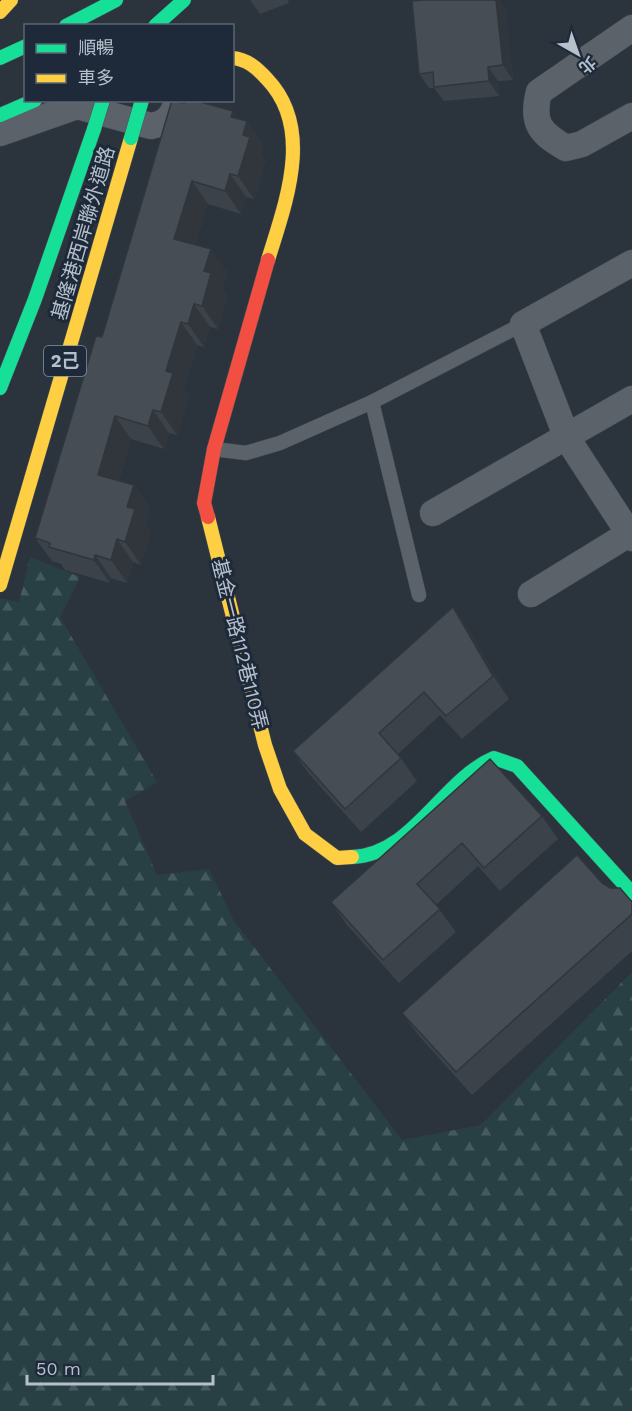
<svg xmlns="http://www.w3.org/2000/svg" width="632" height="1411" font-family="'Work Sans','Noto Sans TC',sans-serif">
  <defs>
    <pattern id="forest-firs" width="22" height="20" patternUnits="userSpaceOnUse" patternTransform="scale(1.5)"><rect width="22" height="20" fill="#284044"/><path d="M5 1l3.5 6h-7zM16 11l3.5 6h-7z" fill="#455a5e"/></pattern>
  </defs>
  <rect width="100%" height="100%" fill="#2b343d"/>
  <!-- forest -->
  <polygon fill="url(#forest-firs)" points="30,557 80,577 60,617 157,782 125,801 157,875 209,869 234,921 402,1140 481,1125 632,972 632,1411 0,1411 0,598 19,602"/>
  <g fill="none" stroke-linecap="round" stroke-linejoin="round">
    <defs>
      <g id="lane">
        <polyline points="372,402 419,595"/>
        <polyline points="214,449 246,453 280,443 372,402 523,324"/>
      </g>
      <g id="street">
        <path d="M632,28L539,92C531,123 540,133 566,148L582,144L632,116"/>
        <path d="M0,133L77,106L151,126C168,123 172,116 178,100"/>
        <polyline points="632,263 523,324 567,438 632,538"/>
        <polyline points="433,513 632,399"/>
        <polyline points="531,594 632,532"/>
      </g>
      <g id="fast">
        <polyline points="66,26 116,0"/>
        <polyline points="0,58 26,46"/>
        <polyline points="0,115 35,100"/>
        <polyline points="0,388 35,299 94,129"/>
        <path d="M352,857C413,855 442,780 494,758L517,766L632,893"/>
      </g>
      <g id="slow">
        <polyline points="0,12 11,0"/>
        <path d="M232,58C247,59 257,68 267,79C315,129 285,204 268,260"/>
        <polyline points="208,517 265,745 280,789 305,834 337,858 352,857"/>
        <polyline points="0,585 131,138"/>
      </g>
      <polyline id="jam" points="208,517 204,503 214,449 268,260"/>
    </defs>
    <!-- lane casing -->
    <use href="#lane" stroke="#4a5057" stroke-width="15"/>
    <!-- street casing -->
    <use href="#street" stroke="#4a5057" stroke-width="27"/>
    <!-- fast casing -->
    <use href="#fast" stroke="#4a5057" stroke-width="15"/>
    <!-- slow casing -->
    <use href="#slow" stroke="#4a5057" stroke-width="15"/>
    <!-- jam casing -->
    <use href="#jam" stroke="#4a5057" stroke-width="15"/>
    <!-- lane -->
    <use href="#lane" stroke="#5c626a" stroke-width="14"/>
    <!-- street -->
    <use href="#street" stroke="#5c626a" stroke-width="26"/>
    <!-- fast -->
    <use href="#fast" stroke="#16e098" stroke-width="14"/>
    <!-- slow -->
    <use href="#slow" stroke="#ffcf43" stroke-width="14"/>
    <!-- jam -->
    <use href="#jam" stroke="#f24e42" stroke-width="14"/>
    <defs>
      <g id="fast-bridge">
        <polyline points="155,26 184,0"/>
        <polyline points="94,129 103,100"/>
        <polyline points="131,138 142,100"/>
      </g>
    </defs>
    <!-- fast-bridge casing -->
    <use href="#fast-bridge" stroke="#4a5059" stroke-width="15" stroke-linecap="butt"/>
    <!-- fast-bridge -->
    <use href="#fast-bridge" stroke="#16e098" stroke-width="14"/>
  </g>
  <!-- wall -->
  <g fill="#3c4249">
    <polygon points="250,0 288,0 289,3 260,14"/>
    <polygon points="505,7 513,80 498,81 499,96 444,101 434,88 429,88 419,74"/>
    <polygon points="184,103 247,121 263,144 261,153 266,160 254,199 246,197 241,214 208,204 195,245 227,272 222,288 227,296 218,329 210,327 204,347 197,345 184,389 189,396 177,435 169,433 164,449 131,439 119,481 134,485 150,508 145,524 151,532 141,565 133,562 127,583 111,578 110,583 65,570 61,564 52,561 35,538 102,337"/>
    <polygon points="453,607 469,630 509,699 462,739 440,715 398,754 417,781 361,832 309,774 293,751"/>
    <polygon points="490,759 542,816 558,839 500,891 478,866 436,905 456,932 399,983 347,925 331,902"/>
    <polygon points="602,883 632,902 632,951 472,1095 419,1036 402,1013"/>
  </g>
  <!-- shaded-wall -->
  <g fill="#31363c">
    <polygon points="496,0 500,0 505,7 513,80 503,65"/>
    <polygon points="488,67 498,81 499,96 489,81"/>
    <polygon points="233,111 245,128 247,121 263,144 261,153 266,160 254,199 238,176 231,117"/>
    <polygon points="230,174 246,197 241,214 225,191"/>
    <polygon points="192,181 208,204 190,262 174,239"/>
    <polygon points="211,249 227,272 222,288 227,296 218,329 202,306 204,271"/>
    <polygon points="194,304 210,327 204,347 188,324"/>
    <polygon points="181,322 197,345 184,389 189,396 177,435 161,412 166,371"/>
    <polygon points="153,410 169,433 164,449 148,426"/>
    <polygon points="115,416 131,439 114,497 98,475"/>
    <polygon points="134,485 150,508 145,524 151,532 141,565 125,542 127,507"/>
    <polygon points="117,539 133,562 127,583 111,560"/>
    <polygon points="95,555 111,578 110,583 94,560"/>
    <polygon points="453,607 469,630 509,699 493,676"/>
  </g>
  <!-- building -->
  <g fill="#464d55" stroke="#31363c" stroke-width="1.5">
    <polygon points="423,0 496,0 503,65 488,67 489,81 434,87 433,72 419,74 412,1"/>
    <polygon points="172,100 184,103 184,100 193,100 233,111 231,117 247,121 243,135 250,137 238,176 230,174 225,191 192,181 174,239 211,249 204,271 211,273 202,306 194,304 188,324 181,322 166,371 173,373 161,412 153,410 148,426 115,416 98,475 134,485 127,507 135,509 125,542 117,539 111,560 95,555 94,560 49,547 50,543 35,538 96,336 102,337"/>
    <polygon points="453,607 493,676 446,716 424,692 379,733 401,758 345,809 293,751"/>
    <polygon points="490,759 542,816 484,868 462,843 417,884 440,909 383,960 331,902"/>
    <polygon points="577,855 602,883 610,888 620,888 632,902 632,914 456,1072 402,1013"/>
  </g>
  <g text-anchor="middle" stroke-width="6" stroke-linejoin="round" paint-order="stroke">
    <!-- shield labels -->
    <rect fill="#1e2a39" stroke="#8893a1" stroke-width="1.5" x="44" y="346" width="42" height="30" rx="4.5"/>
    <g font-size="18" font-weight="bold" fill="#b6c0cd">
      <text x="65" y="367">2己</text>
    </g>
    <!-- street labels -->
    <g font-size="20" fill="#b6c0cd" stroke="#1e2a39">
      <text transform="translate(83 233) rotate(-74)" y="7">基隆港西岸聯外道路</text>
      <text transform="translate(240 644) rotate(76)" y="7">基金一路112巷110弄</text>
    </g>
  </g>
  <!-- legend -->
  <rect x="24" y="24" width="210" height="78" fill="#1e2a39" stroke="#5b6674" stroke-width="1.5"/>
  <rect x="36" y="44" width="30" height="9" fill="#16e098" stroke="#5b6674" stroke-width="1.5"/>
  <text x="78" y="54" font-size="18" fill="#b6c0cd">順暢</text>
  <rect x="36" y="74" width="30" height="9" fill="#ffcf43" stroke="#5b6674" stroke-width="1.5"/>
  <text x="78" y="84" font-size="18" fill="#b6c0cd">車多</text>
  <!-- north arrow -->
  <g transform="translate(578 54) rotate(140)" stroke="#1e2a39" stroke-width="4.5" paint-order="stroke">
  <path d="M0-4.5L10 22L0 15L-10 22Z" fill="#b6c0cd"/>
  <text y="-9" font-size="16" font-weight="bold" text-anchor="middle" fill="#b6c0cd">北</text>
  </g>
  <!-- scale -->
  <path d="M27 1375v9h186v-9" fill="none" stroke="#b6c0cd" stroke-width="3"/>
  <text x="36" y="1375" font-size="18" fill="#b6c0cd" stroke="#1e2a39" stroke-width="4.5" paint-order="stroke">50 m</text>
</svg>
